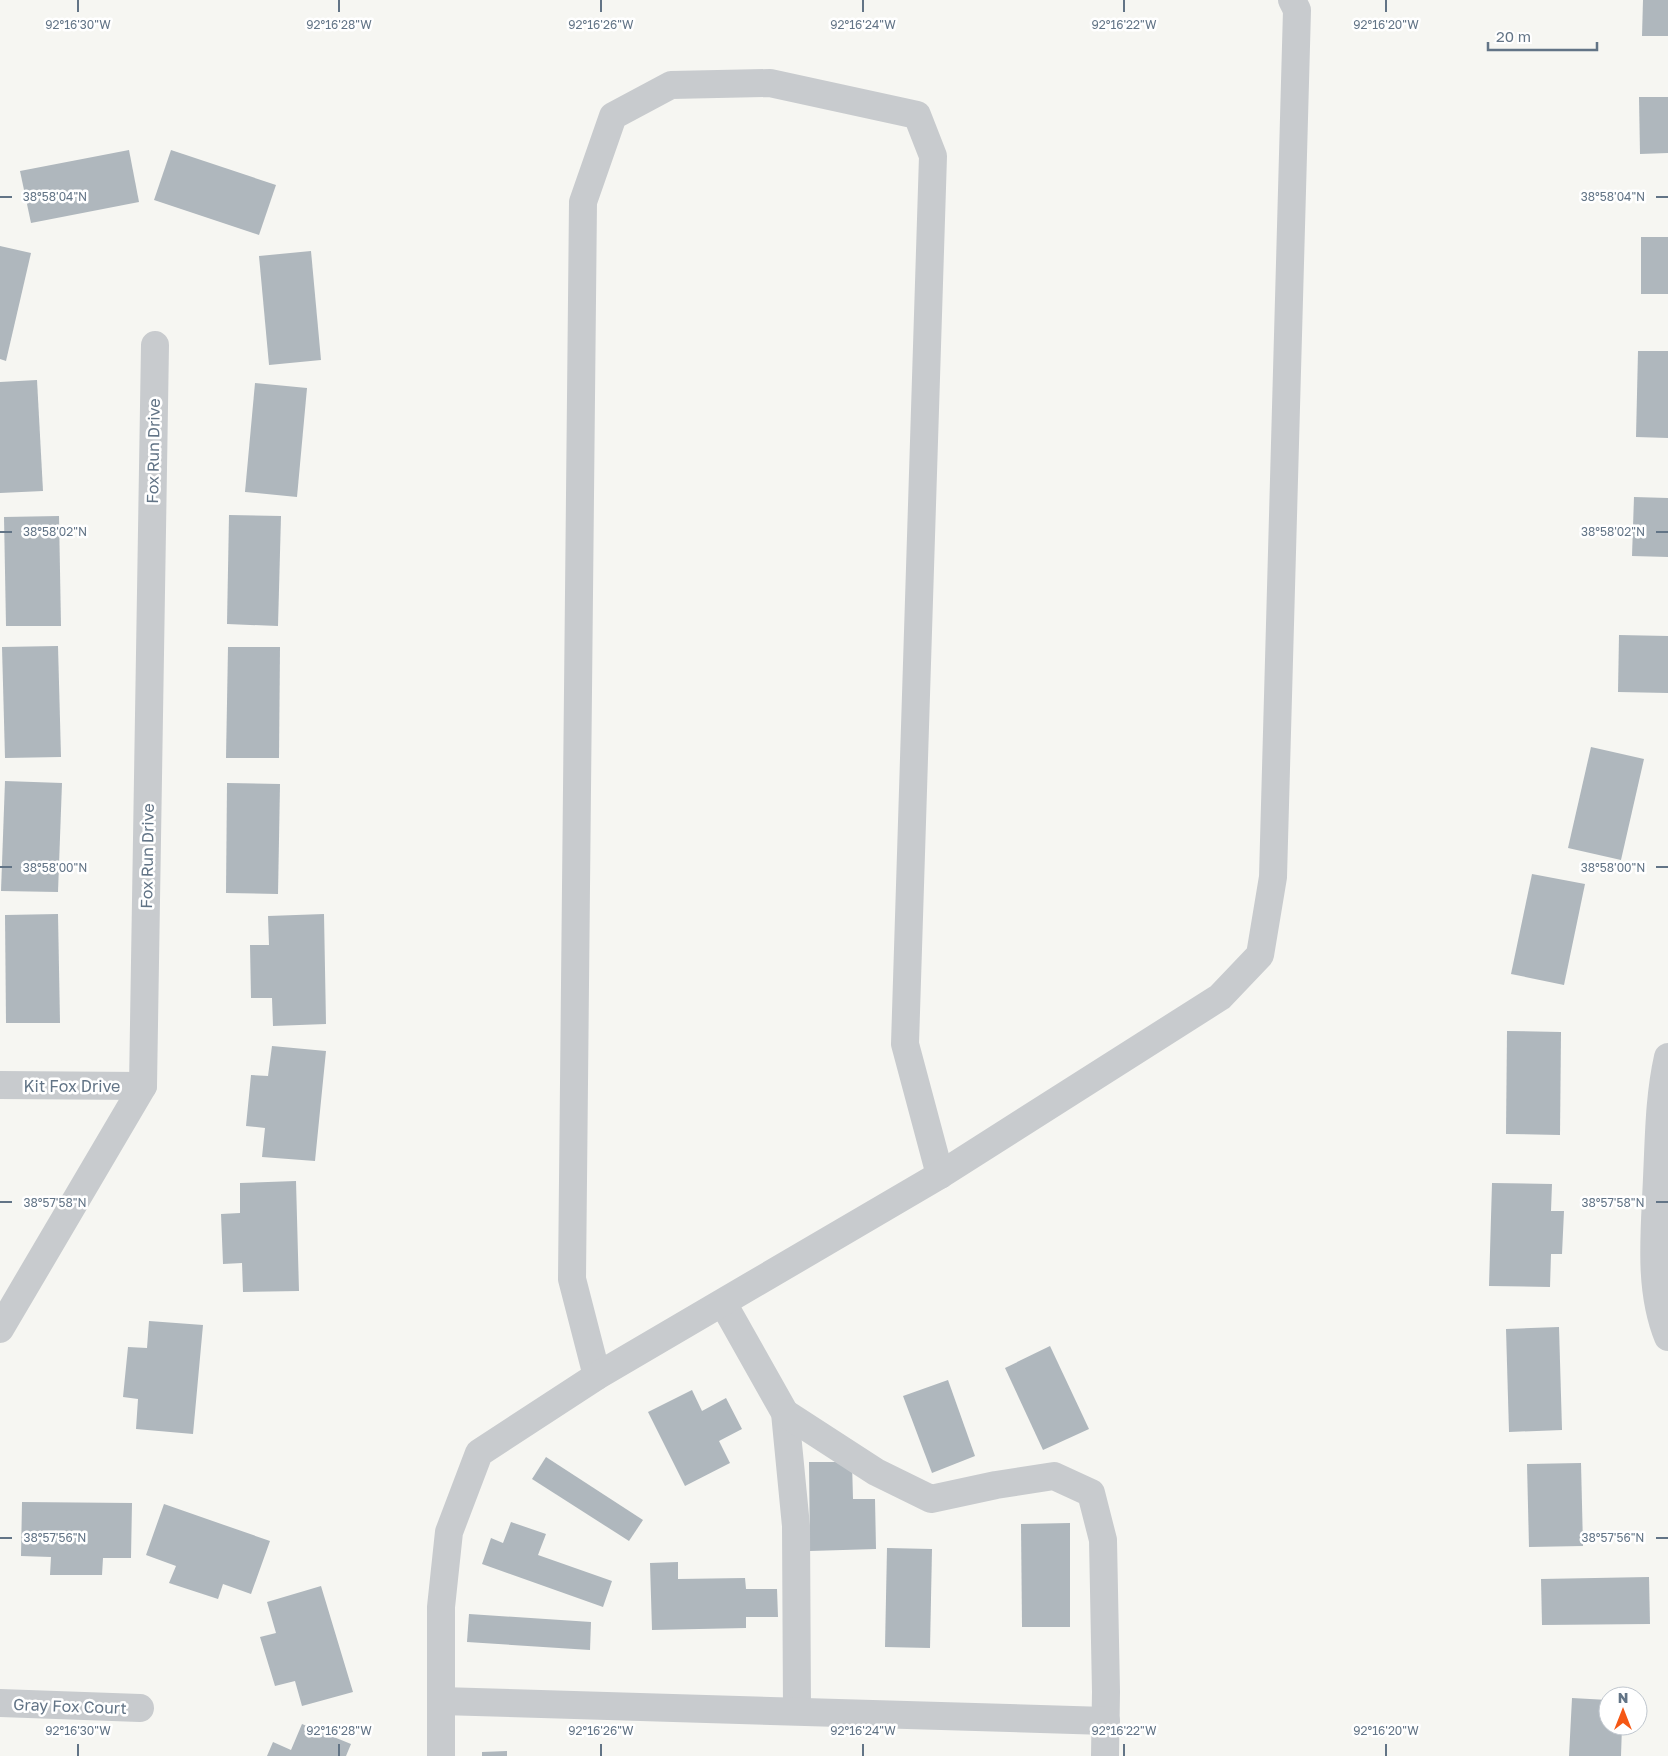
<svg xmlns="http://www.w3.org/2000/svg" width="1668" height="1756" font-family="'Golos Text',sans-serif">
  <rect width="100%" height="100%" fill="#f6f6f2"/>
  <!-- building -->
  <g fill="#afb7bd">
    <polygon points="1643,0 1668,0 1668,36 1642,36"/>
    <polygon points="1639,97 1668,97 1668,153 1640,154"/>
    <polygon points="129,150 139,202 31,223 20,171"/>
    <polygon points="171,150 276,185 259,235 154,200"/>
    <rect x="1641" y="237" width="27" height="57"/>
    <polygon points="0,246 31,253 6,361 0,359"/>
    <polygon points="311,251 321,360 269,365 259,256"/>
    <polygon points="1638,351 1668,351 1668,438 1636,437"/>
    <polygon points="37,380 43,491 0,493 0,382"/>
    <polygon points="255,383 307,388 297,497 245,492"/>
    <polygon points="1634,497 1668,498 1668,557 1632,556"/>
    <polygon points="229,515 281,516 278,626 227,624"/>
    <polygon points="59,516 61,626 6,626 4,517"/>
    <polygon points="1619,635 1668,636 1668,693 1618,692"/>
    <polygon points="58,646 61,757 5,758 2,647"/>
    <polygon points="228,647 280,647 279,758 226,758"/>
    <polygon points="1591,747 1644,759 1621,860 1568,848"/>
    <polygon points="5,781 62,783 58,892 1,891"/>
    <polygon points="227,783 280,784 278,894 226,893"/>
    <polygon points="1532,874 1585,884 1564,985 1511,974"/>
    <polygon points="58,914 60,1023 6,1023 5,915"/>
    <polygon points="324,914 326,1024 273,1026 272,998 251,998 250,945 269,945 268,916"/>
    <polygon points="1507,1031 1561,1032 1560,1135 1506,1134"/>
    <polygon points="272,1046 326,1051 315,1161 262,1157 265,1128 246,1126 251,1075 268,1076"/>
    <polygon points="296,1181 299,1291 243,1292 242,1263 223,1264 221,1214 240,1213 240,1183"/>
    <polygon points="1492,1183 1552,1184 1551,1211 1564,1211 1562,1254 1551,1254 1550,1287 1489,1286"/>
    <polygon points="149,1321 203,1325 193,1434 136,1429 138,1399 123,1397 128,1347 147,1348"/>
    <polygon points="1559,1327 1562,1430 1509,1432 1506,1329"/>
    <polygon points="1050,1346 1089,1429 1043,1450 1005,1368"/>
    <polygon points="948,1380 975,1456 932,1473 903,1396"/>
    <polygon points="692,1390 702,1411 726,1398 742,1429 719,1441 730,1463 685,1486 648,1412"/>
    <polygon points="546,1457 643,1520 629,1541 532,1479"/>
    <polygon points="809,1462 852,1462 853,1499 875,1499 876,1549 810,1551"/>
    <polygon points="1581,1463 1583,1546 1529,1547 1527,1464"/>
    <polygon points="22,1502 132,1503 131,1558 103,1558 102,1575 50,1575 51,1557 21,1556"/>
    <polygon points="164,1504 270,1541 251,1594 223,1584 218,1599 169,1583 176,1566 146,1555"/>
    <polygon points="511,1522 546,1534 538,1555 612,1581 603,1607 482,1564 491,1538 503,1543"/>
    <polygon points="1070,1523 1070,1627 1022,1627 1021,1524"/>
    <polygon points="887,1548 932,1549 930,1648 885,1647"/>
    <polygon points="678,1562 678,1579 745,1578 746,1589 777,1589 778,1617 746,1617 746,1628 652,1630 650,1563"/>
    <polygon points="1649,1577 1650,1624 1542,1625 1541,1579"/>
    <polygon points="321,1586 353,1692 302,1706 295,1681 275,1686 260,1637 276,1633 267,1602"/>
    <polygon points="469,1614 591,1622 590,1650 467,1642"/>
    <polygon points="1572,1698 1608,1700 1608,1726 1622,1726 1621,1756 1569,1756"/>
    <polygon points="302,1724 351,1744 346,1756 267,1756 273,1742 291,1750"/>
    <polygon points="507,1751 507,1756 482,1756 482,1752"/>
  </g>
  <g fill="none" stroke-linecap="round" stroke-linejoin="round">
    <!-- street -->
    <g stroke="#c8cbce" stroke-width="28">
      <path d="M1668,1057C1659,1097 1659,1137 1657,1178C1655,1230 1648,1288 1668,1337"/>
      <polyline points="0,1085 143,1086"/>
      <polyline points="723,1303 785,1413 796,1526 797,1710"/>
      <polyline points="0,1329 143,1086 155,345"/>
      <polyline points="597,1376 572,1279 583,202 613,116 671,85 770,83 917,115 933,156 905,1044 940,1175"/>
      <polyline points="785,1413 876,1472 931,1499 996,1485 1054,1476 1091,1493 1103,1540 1106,1692 1105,1756"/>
      <polyline points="441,1701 1106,1721"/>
      <polyline points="0,1703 140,1708"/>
      <polyline points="441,1756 441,1607 449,1532 479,1453 597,1376 940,1175 1220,997 1260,955 1273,877 1297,10 1292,0"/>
    </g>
  </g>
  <!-- ticks -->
  <path fill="none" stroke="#627486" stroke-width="2" d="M78,0V12M339,0V12M601,0V12M863,0V12M1124,0V12M1386,0V12M0,197H12M1656,197H1668M0,532H12M1656,532H1668M0,867H12M1656,867H1668M0,1202H12M1656,1202H1668M0,1538H12M1656,1538H1668M78,1744V1756M339,1744V1756M601,1744V1756M863,1744V1756M1124,1744V1756M1386,1744V1756"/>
  <g text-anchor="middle" stroke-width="5" stroke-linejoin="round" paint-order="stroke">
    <!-- street labels -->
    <g font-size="16" fill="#627486" stroke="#fff">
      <text transform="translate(153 451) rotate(-89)" y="6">Fox Run Drive</text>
      <text transform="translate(147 856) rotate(-89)" y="6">Fox Run Drive</text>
      <text x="72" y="1092">Kit Fox Drive</text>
      <text transform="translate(70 1706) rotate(2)" y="6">Gray Fox Court</text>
    </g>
  </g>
  <g font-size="12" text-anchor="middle" fill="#627486" stroke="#fff" stroke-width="5" stroke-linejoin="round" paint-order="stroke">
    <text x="78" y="29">92°16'30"W</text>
    <text x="339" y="29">92°16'28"W</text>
    <text x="601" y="29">92°16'26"W</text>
    <text x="863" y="29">92°16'24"W</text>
    <text x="1124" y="29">92°16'22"W</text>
    <text x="1386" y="29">92°16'20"W</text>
    <text x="55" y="201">38°58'04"N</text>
    <text x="1613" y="201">38°58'04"N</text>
    <text x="55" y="536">38°58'02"N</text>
    <text x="1613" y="536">38°58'02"N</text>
    <text x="55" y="872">38°58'00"N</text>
    <text x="1613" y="872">38°58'00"N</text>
    <text x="55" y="1207">38°57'58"N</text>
    <text x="1613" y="1207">38°57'58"N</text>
    <text x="55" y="1542">38°57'56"N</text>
    <text x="1613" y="1542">38°57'56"N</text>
    <text x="78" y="1735">92°16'30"W</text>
    <text x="339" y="1735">92°16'28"W</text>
    <text x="601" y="1735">92°16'26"W</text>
    <text x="863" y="1735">92°16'24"W</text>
    <text x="1124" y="1735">92°16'22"W</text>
    <text x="1386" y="1735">92°16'20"W</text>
  </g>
  <!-- north arrow -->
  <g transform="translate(1623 1711)"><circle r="24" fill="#ffffff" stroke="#c0c7cf"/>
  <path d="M0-4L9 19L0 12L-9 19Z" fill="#f55714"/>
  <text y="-8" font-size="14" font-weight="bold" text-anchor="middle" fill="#627486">N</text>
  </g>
  <!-- scale -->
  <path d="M1488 42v8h109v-8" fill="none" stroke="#627486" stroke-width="2.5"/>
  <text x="1496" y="42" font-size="15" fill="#627486" stroke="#ffffff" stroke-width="4" paint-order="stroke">20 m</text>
</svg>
